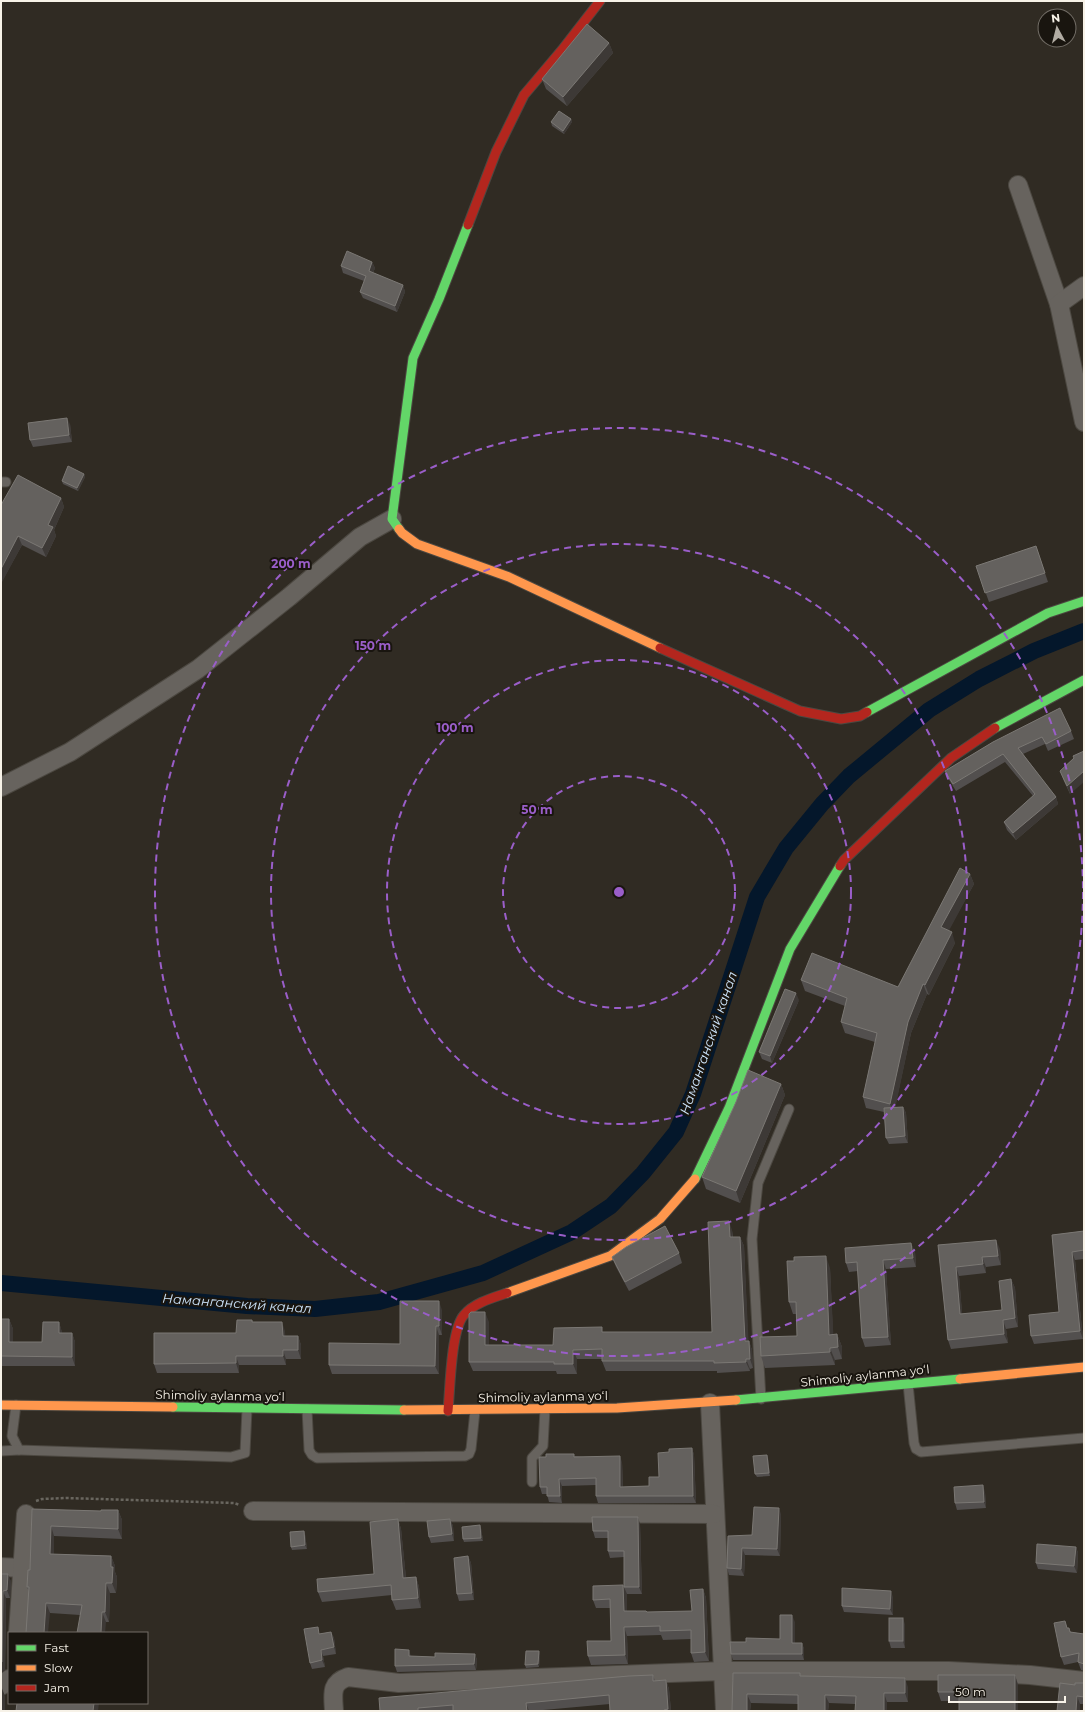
<svg xmlns="http://www.w3.org/2000/svg" width="1085" height="1712" font-family="Montserrat,sans-serif">
  <rect width="100%" height="100%" fill="#302b23"/>
  <g fill="none" stroke-linecap="round" stroke-linejoin="round">
    <!-- canal -->
    <polyline stroke="#04172b" stroke-width="16" points="1,1283 247,1306 315,1309 379,1302 483,1273 572,1232 611,1206 643,1173 676,1132 693,1094 757,897 786,848 822,804 849,776 929,710 979,679 1034,651 1084,631"/>
    <defs>
      <g id="lane">
        <polyline points="1,482 6,482"/>
        <polyline points="908,1384 914,1443 916,1449 921,1452 1084,1438"/>
        <polyline points="761,1399 752,1239 758,1183 789,1109"/>
        <polyline points="16,1405 12,1436 19,1450 231,1457 245,1453 247,1409"/>
        <polyline points="307,1409 309,1450 312,1455 317,1458 465,1456 469,1454 471,1449 475,1411"/>
        <polyline points="1,1451 19,1450"/>
        <polyline points="532,1482 532,1458 543,1446 545,1409"/>
      </g>
      <g id="street">
        <polyline points="1018,185 1059,304"/>
        <polyline points="1084,286 1059,304 1084,422"/>
        <polyline points="1,787 70,752 198,669 289,597 360,537 392,519"/>
        <polyline points="710,1403 725,1711"/>
        <polyline points="253,1511 714,1514"/>
        <polyline points="1,1567 22,1568"/>
        <polyline points="18,1633 26,1514"/>
        <polyline points="1,1686 9,1679"/>
        <path d="M334,1711C333,1694 330,1683 348,1677L399,1683L724,1671H949L1030,1675L1084,1681"/>
      </g>
      <g id="fast">
        <polyline points="399,529 392,519 413,358 439,299 468,225"/>
        <polyline points="867,712 1048,613 1084,601"/>
        <polyline points="995,728 1084,680"/>
        <polyline points="695,1179 729,1108 790,949 840,866"/>
        <polyline points="736,1400 960,1379"/>
        <polyline points="173,1407 404,1410"/>
      </g>
      <g id="slow">
        <polyline points="399,529 402,533 417,544 509,577 660,648"/>
        <polyline points="507,1293 610,1256 660,1219 695,1179"/>
        <polyline points="960,1379 1084,1367"/>
        <polyline points="1,1405 173,1407"/>
        <polyline points="404,1410 617,1408 736,1400"/>
      </g>
      <g id="jam">
        <polyline points="468,225 496,152 524,95 562,50 600,1"/>
        <polyline points="660,648 800,711 841,719 860,716 867,712"/>
        <polyline points="840,866 844,860 951,758 995,728"/>
        <path d="M448,1411C450,1390 451,1329 464,1315C474,1303 492,1298 507,1293"/>
      </g>
    </defs>
    <!-- lane casing -->
    <use href="#lane" stroke="#4c4841" stroke-width="11"/>
    <!-- street casing -->
    <use href="#street" stroke="#4c4841" stroke-width="20"/>
    <!-- fast casing -->
    <use href="#fast" stroke="#4c4841" stroke-width="11"/>
    <!-- slow casing -->
    <use href="#slow" stroke="#4c4841" stroke-width="11"/>
    <!-- jam casing -->
    <use href="#jam" stroke="#4c4841" stroke-width="11"/>
    <!-- path -->
    <polyline stroke="#69665f" stroke-width="2.5" stroke-dasharray="3 2" stroke-linecap="butt" points="36,1501 42,1499 66,1498 234,1503 240,1505"/>
    <!-- lane -->
    <use href="#lane" stroke="#67635e" stroke-width="9"/>
    <!-- street -->
    <use href="#street" stroke="#67635e" stroke-width="18"/>
    <!-- fast -->
    <use href="#fast" stroke="#63d668" stroke-width="9"/>
    <!-- slow -->
    <use href="#slow" stroke="#ff974d" stroke-width="9"/>
    <!-- jam -->
    <use href="#jam" stroke="#b3261e" stroke-width="9"/>
  </g>
  <!-- wall -->
  <g fill="#524f4e">
    <polygon points="609,43 613,53 567,106 546,89 542,79"/>
    <polygon points="571,119 572,122 564,134 552,126 551,122"/>
    <polygon points="372,262 375,268 373,273 403,285 405,292 397,312 363,298 360,292 364,281 343,273 341,266"/>
    <polygon points="70,424 72,442 33,447 30,440"/>
    <polygon points="84,474 85,477 78,491 63,484 62,481"/>
    <polygon points="61,498 64,507 54,530 56,536 46,557 22,545 1,583 1,505"/>
    <polygon points="1036,546 1048,582 989,602 976,566"/>
    <polygon points="1071,731 1074,739 1048,751 1045,744 1023,754 1056,797 1058,804 1016,840 1007,830 1004,822 1033,796 1005,762 956,791 948,778 945,771 993,742"/>
    <polygon points="1084,751 1070,794 1063,779 1060,771"/>
    <polygon points="970,874 974,884 948,931 955,943 929,995 927,994 911,1033 895,1107 903,1107 906,1113 908,1143 889,1144 886,1138 884,1112 866,1108 863,1097 875,1042 845,1033 841,1022 845,1006 805,991 801,980 898,987"/>
    <polygon points="799,1000 772,1063 762,1059 759,1052"/>
    <polygon points="781,1084 785,1095 740,1203 706,1189 702,1177 736,1102"/>
    <polygon points="732,1230 733,1237 740,1237 744,1246 748,1341 749,1341 752,1350 753,1368 750,1369 750,1371 717,1373 717,1371 606,1371 602,1361 602,1359 577,1359 577,1374 557,1374 556,1371 473,1371 469,1362 489,1322 489,1345 553,1345 604,1332 712,1332"/>
    <polygon points="1084,1231 1084,1259 1075,1260 1083,1339 1034,1344 1031,1336 1059,1312 1052,1235"/>
    <polygon points="911,1243 915,1252 916,1267 886,1269 891,1345 865,1347 862,1338 858,1271 849,1272 846,1263"/>
    <polygon points="938,1245 1000,1249 1001,1265 986,1267 986,1273 959,1276 962,1314 1002,1310 1011,1279 1015,1288 1018,1327 1006,1329 1008,1343 951,1349 948,1340"/>
    <polygon points="679,1253 682,1263 629,1291 616,1267 612,1257"/>
    <polygon points="830,1268 833,1335 837,1334 842,1347 842,1359 835,1360 835,1365 765,1368 761,1356 797,1336 796,1314 793,1314 789,1302"/>
    <polygon points="442,1310 442,1335 439,1335 439,1374 332,1374 329,1365 400,1344"/>
    <polygon points="1,1319 9,1319 13,1329 13,1342 42,1342 59,1322 62,1333 72,1333 75,1342 75,1366 1,1366"/>
    <polygon points="252,1320 253,1322 285,1331 285,1336 298,1336 301,1345 301,1359 286,1359 286,1365 239,1365 239,1373 157,1373 154,1364 236,1333"/>
    <polygon points="692,1448 694,1455 696,1503 598,1503 596,1496 596,1485 562,1486 562,1503 549,1502 547,1494 542,1494 540,1487 575,1456 622,1462 623,1487 649,1486 659,1477 669,1452"/>
    <polygon points="768,1458 770,1476 757,1477 755,1474"/>
    <polygon points="985,1492 986,1508 957,1510 955,1503"/>
    <polygon points="32,1509 101,1511 118,1510 122,1520 122,1539 54,1536 54,1554 111,1556 115,1566 115,1572 117,1577 116,1593 110,1593 109,1622 106,1622 80,1615 50,1613 29,1592 27,1587 30,1570"/>
    <polygon points="781,1514 780,1556 745,1555 744,1576 729,1575 727,1568 752,1535"/>
    <polygon points="398,1519 401,1529 406,1578 416,1577 419,1587 421,1608 396,1610 392,1600 392,1595 322,1602 318,1592 374,1574"/>
    <polygon points="450,1519 453,1526 454,1541 431,1543 429,1537"/>
    <polygon points="640,1524 642,1594 627,1594 627,1611 646,1611 647,1612 692,1611 703,1589 706,1598 709,1661 694,1662 691,1653 691,1639 663,1640 661,1635 627,1636 628,1664 591,1665 588,1656 611,1641 610,1608 596,1608 593,1600 624,1587 624,1557 610,1558 608,1551 608,1538 595,1538 593,1531"/>
    <polygon points="480,1525 481,1528 483,1541 464,1542 463,1539"/>
    <polygon points="304,1531 305,1534 307,1549 292,1550 291,1547"/>
    <polygon points="1076,1547 1078,1553 1077,1573 1038,1569 1036,1563"/>
    <polygon points="468,1556 471,1563 474,1600 459,1601 457,1594"/>
    <polygon points="1,1574 11,1581 10,1598 6,1598 5,1670"/>
    <polygon points="893,1597 893,1615 844,1612 842,1606"/>
    <polygon points="795,1622 795,1643 802,1643 804,1649 804,1660 733,1660 731,1654 746,1642 780,1639"/>
    <polygon points="905,1624 905,1648 891,1648 889,1641"/>
    <polygon points="1068,1628 1071,1632 1084,1634 1084,1671 1081,1670 1078,1662 1064,1665 1061,1657"/>
    <polygon points="331,1632 334,1638 336,1654 323,1656 325,1667 312,1669 310,1663 320,1634"/>
    <polygon points="539,1651 540,1655 539,1667 526,1668 525,1665"/>
    <polygon points="475,1654 477,1660 476,1670 397,1672 395,1666 411,1656 435,1657"/>
    <polygon points="733,1673 802,1676 908,1687 908,1702 887,1702 855,1704 829,1703 828,1711 798,1711 798,1704 751,1703 750,1711 732,1711"/>
    <polygon points="653,1675 655,1681 666,1680 669,1689 671,1711 610,1711 610,1704 532,1711 380,1711"/>
    <polygon points="1015,1675 1018,1685 959,1701 941,1701 938,1692"/>
    <polygon points="1084,1683 1084,1704 1080,1704 1080,1711 1075,1685"/>
  </g>
  <!-- shaded-wall -->
  <g fill="#3d3936">
    <polygon points="609,43 613,53 567,106 563,97"/>
    <polygon points="571,119 572,122 564,134 563,131"/>
    <polygon points="372,262 375,268 371,278 369,271"/>
    <polygon points="403,285 405,292 397,312 395,306"/>
    <polygon points="67,418 70,424 72,442 69,435"/>
    <polygon points="84,474 85,477 78,491 77,488"/>
    <polygon points="61,498 64,507 54,530 56,536 46,557 42,548 48,525"/>
    <polygon points="18,536 22,545 1,584 1,569"/>
    <polygon points="1084,771 1084,782 1070,794 1067,786"/>
    <polygon points="1056,797 1058,804 1016,840 1013,833"/>
    <polygon points="970,874 974,884 945,938 941,927"/>
    <polygon points="952,932 955,943 929,995 925,985"/>
    <polygon points="923,984 927,994 911,1033 894,1114 890,1104 908,1022"/>
    <polygon points="796,993 799,1000 772,1063 770,1056"/>
    <polygon points="781,1084 785,1095 740,1203 736,1191"/>
    <polygon points="903,1107 906,1113 908,1143 905,1136"/>
    <polygon points="729,1221 732,1230 733,1247 730,1237"/>
    <polygon points="740,1237 744,1246 749,1350 745,1341"/>
    <polygon points="996,1240 1000,1249 1001,1265 998,1256"/>
    <polygon points="911,1243 915,1252 916,1267 913,1258"/>
    <polygon points="1072,1252 1075,1260 1083,1339 1080,1331"/>
    <polygon points="826,1256 830,1268 834,1347 829,1335"/>
    <polygon points="982,1257 986,1267 986,1273 983,1264"/>
    <polygon points="883,1260 886,1269 891,1345 888,1337"/>
    <polygon points="956,1267 959,1276 963,1323 960,1314"/>
    <polygon points="1011,1279 1015,1288 1018,1327 1015,1318"/>
    <polygon points="439,1301 442,1310 442,1335 439,1326"/>
    <polygon points="485,1312 489,1322 489,1354 485,1345"/>
    <polygon points="9,1319 13,1329 13,1352 9,1342"/>
    <polygon points="1003,1320 1006,1329 1008,1343 1004,1334"/>
    <polygon points="59,1322 62,1332 62,1342 59,1333"/>
    <polygon points="282,1322 285,1331 286,1345 283,1336"/>
    <polygon points="436,1326 439,1335 439,1374 435,1366"/>
    <polygon points="72,1333 75,1342 75,1366 72,1357"/>
    <polygon points="837,1334 842,1347 842,1359 838,1347"/>
    <polygon points="298,1336 301,1345 301,1359 298,1350"/>
    <polygon points="749,1341 752,1350 753,1368 750,1359"/>
    <polygon points="830,1348 835,1360 835,1365 830,1352"/>
    <polygon points="283,1350 286,1359 286,1365 283,1356"/>
    <polygon points="573,1350 577,1359 577,1374 573,1364"/>
    <polygon points="236,1356 239,1365 239,1373 236,1363"/>
    <polygon points="746,1359 750,1369 750,1371 746,1362"/>
    <polygon points="692,1448 694,1455 696,1503 693,1496"/>
    <polygon points="767,1455 768,1458 770,1476 769,1473"/>
    <polygon points="620,1456 622,1462 623,1494 620,1487"/>
    <polygon points="559,1479 562,1486 562,1503 560,1496"/>
    <polygon points="983,1485 985,1492 986,1508 984,1502"/>
    <polygon points="779,1508 781,1514 780,1556 777,1549"/>
    <polygon points="118,1510 122,1520 122,1539 118,1529"/>
    <polygon points="638,1517 640,1524 642,1594 639,1587"/>
    <polygon points="398,1519 401,1529 407,1588 403,1578"/>
    <polygon points="450,1519 453,1526 454,1541 452,1534"/>
    <polygon points="480,1525 481,1528 483,1541 481,1538"/>
    <polygon points="51,1526 54,1536 54,1564 50,1554"/>
    <polygon points="304,1531 305,1534 307,1549 305,1545"/>
    <polygon points="1076,1547 1078,1553 1077,1573 1074,1566"/>
    <polygon points="742,1548 745,1555 744,1576 741,1569"/>
    <polygon points="111,1556 115,1566 115,1572 117,1577 116,1593 112,1583 111,1567"/>
    <polygon points="468,1556 471,1563 474,1600 472,1593"/>
    <polygon points="8,1574 11,1581 10,1598 7,1590"/>
    <polygon points="416,1577 419,1587 421,1608 418,1598"/>
    <polygon points="106,1583 110,1593 109,1622 105,1612"/>
    <polygon points="623,1585 627,1594 627,1620 624,1611"/>
    <polygon points="703,1589 706,1598 709,1661 705,1652"/>
    <polygon points="3,1591 6,1598 5,1670 1,1673"/>
    <polygon points="891,1591 893,1597 893,1615 890,1609"/>
    <polygon points="46,1603 50,1613 48,1633 44,1633"/>
    <polygon points="102,1612 106,1622 105,1633 101,1633"/>
    <polygon points="792,1615 795,1622 795,1650 792,1643"/>
    <polygon points="903,1618 905,1624 905,1648 903,1641"/>
    <polygon points="624,1627 627,1636 628,1664 625,1655"/>
    <polygon points="331,1632 334,1638 336,1654 334,1647"/>
    <polygon points="802,1643 804,1649 804,1660 802,1654"/>
    <polygon points="321,1650 323,1656 325,1667 322,1660"/>
    <polygon points="409,1650 411,1656 409,1656"/>
    <polygon points="539,1651 540,1655 539,1667 538,1664"/>
    <polygon points="475,1654 477,1660 476,1670 474,1664"/>
    <polygon points="1015,1675 1018,1685 1018,1711 1015,1711"/>
    <polygon points="905,1678 908,1687 908,1702 905,1693"/>
    <polygon points="666,1680 669,1689 671,1711 669,1711 668,1709"/>
    <polygon points="1,1686 5,1696 5,1711 1,1711"/>
    <polygon points="884,1693 887,1702 887,1711 884,1711"/>
    <polygon points="747,1694 751,1703 750,1711 747,1711"/>
    <polygon points="825,1695 829,1703 828,1711 825,1711"/>
    <polygon points="1077,1696 1080,1704 1080,1711 1076,1711"/>
    <polygon points="94,1703 99,1703 98,1711 93,1711"/>
    <polygon points="526,1703 529,1711 527,1711"/>
  </g>
  <!-- building -->
  <g fill="#64615e" stroke="#7b7874">
    <polygon points="587,24 609,43 563,97 542,79"/>
    <polygon points="559,111 571,119 563,131 551,122"/>
    <polygon points="347,251 372,262 369,271 403,285 395,306 360,292 366,276 341,266"/>
    <polygon points="67,418 69,435 30,440 28,423"/>
    <polygon points="68,466 84,474 77,488 62,481"/>
    <polygon points="18,475 61,498 48,525 53,527 42,548 18,536 1,569 1,505"/>
    <polygon points="1036,546 1045,573 985,593 976,566"/>
    <polygon points="1060,708 1071,731 1046,744 1042,737 1018,748 1056,797 1013,833 1004,822 1035,794 1003,754 953,784 945,771 993,742"/>
    <polygon points="1084,751 1084,771 1067,786 1060,771 1074,758 1073,756"/>
    <polygon points="960,868 970,874 941,927 952,932 925,985 923,984 908,1022 890,1104 863,1097 877,1033 841,1022 847,998 801,980 812,953 898,987"/>
    <polygon points="785,989 796,993 770,1056 759,1052"/>
    <polygon points="748,1070 781,1084 736,1191 702,1177 736,1102"/>
    <polygon points="903,1107 905,1136 886,1138 884,1108"/>
    <polygon points="729,1221 730,1237 740,1237 745,1341 749,1341 750,1359 746,1359 746,1362 714,1363 714,1361 602,1361 602,1349 573,1350 573,1364 554,1364 554,1362 469,1362 469,1314 471,1312 485,1312 485,1345 553,1345 554,1328 602,1327 602,1332 712,1332 708,1222"/>
    <polygon points="665,1226 679,1253 625,1282 612,1257 626,1247"/>
    <polygon points="1084,1231 1084,1250 1072,1252 1080,1331 1031,1336 1029,1315 1059,1312 1052,1235"/>
    <polygon points="996,1240 998,1256 982,1257 983,1264 956,1267 960,1314 1002,1310 999,1281 1011,1279 1015,1318 1003,1320 1004,1334 948,1340 938,1245"/>
    <polygon points="911,1243 913,1258 883,1260 888,1337 862,1338 857,1262 846,1263 845,1248"/>
    <polygon points="826,1256 829,1335 837,1334 838,1347 830,1348 830,1352 761,1356 760,1337 797,1336 796,1302 789,1302 787,1261 794,1261 794,1257"/>
    <polygon points="400,1301 439,1301 439,1326 436,1326 435,1366 329,1365 329,1343 400,1344"/>
    <polygon points="1,1319 9,1319 9,1342 42,1342 43,1322 59,1322 59,1333 72,1333 72,1357 1,1356"/>
    <polygon points="237,1320 252,1320 252,1322 282,1322 283,1336 298,1336 298,1350 283,1350 283,1356 236,1356 236,1363 154,1364 154,1333 236,1333"/>
    <polygon points="692,1448 693,1496 596,1496 596,1478 559,1479 560,1496 547,1496 547,1487 540,1487 539,1457 546,1457 546,1454 574,1454 574,1457 620,1456 620,1487 649,1486 649,1477 659,1477 658,1453 669,1452 669,1449"/>
    <polygon points="767,1455 769,1473 755,1474 753,1456"/>
    <polygon points="983,1485 984,1502 955,1503 954,1487"/>
    <polygon points="754,1507 779,1508 777,1549 742,1548 741,1569 727,1568 728,1536 752,1535"/>
    <polygon points="32,1509 101,1511 101,1510 118,1510 118,1529 51,1526 50,1554 111,1556 111,1567 113,1567 112,1583 106,1583 105,1612 102,1612 101,1633 77,1633 82,1605 46,1603 44,1633 26,1633 29,1587 27,1587 28,1570 30,1570"/>
    <polygon points="592,1517 638,1517 639,1587 624,1587 624,1551 608,1551 608,1531 593,1531"/>
    <polygon points="398,1519 403,1578 416,1577 418,1598 392,1600 391,1585 318,1592 317,1579 374,1574 370,1522"/>
    <polygon points="450,1519 452,1534 429,1537 427,1521"/>
    <polygon points="480,1525 481,1538 463,1539 462,1527"/>
    <polygon points="304,1531 305,1545 291,1547 290,1532"/>
    <polygon points="1037,1544 1076,1547 1074,1566 1036,1563"/>
    <polygon points="468,1556 472,1593 457,1594 454,1558"/>
    <polygon points="1,1574 8,1574 7,1590 3,1591 2,1662 1,1663"/>
    <polygon points="623,1585 624,1611 646,1611 647,1612 692,1611 690,1590 703,1589 705,1652 691,1653 691,1630 660,1631 660,1626 624,1627 625,1655 588,1656 587,1641 611,1641 610,1599 593,1600 593,1586"/>
    <polygon points="842,1588 891,1591 890,1609 842,1606"/>
    <polygon points="780,1615 792,1615 792,1643 802,1643 802,1654 731,1654 730,1642 746,1642 746,1638 780,1639"/>
    <rect x="889" y="1618" width="14" height="23"/>
    <polygon points="1065,1621 1067,1628 1069,1628 1070,1632 1084,1634 1084,1664 1078,1662 1079,1653 1061,1657 1054,1623"/>
    <polygon points="318,1627 319,1634 331,1632 334,1647 321,1650 322,1660 310,1663 304,1629"/>
    <polygon points="395,1649 409,1650 409,1656 435,1657 435,1653 475,1654 474,1664 395,1666"/>
    <polygon points="526,1651 539,1651 538,1664 525,1665"/>
    <polygon points="733,1673 800,1673 800,1676 905,1678 905,1693 884,1693 884,1711 855,1711 856,1696 825,1695 825,1711 798,1711 798,1695 747,1694 747,1711 732,1711"/>
    <polygon points="653,1675 653,1681 666,1680 668,1709 664,1710 664,1711 610,1711 609,1695 526,1703 527,1711 453,1711 453,1705 418,1708 418,1711 380,1711 379,1698 629,1676"/>
    <polygon points="938,1675 1015,1675 1015,1711 959,1711 959,1692 938,1692"/>
    <polygon points="1060,1683 1075,1685 1075,1683 1084,1683 1084,1697 1077,1696 1076,1711 1057,1711"/>
    <polygon points="17,1703 94,1703 93,1711 16,1711"/>
  </g>
  <!-- distance rings -->
  <g fill="none" stroke="#9a5ec9" stroke-width="2" stroke-dasharray="7 5">
    <circle cx="619" cy="892" r="116"/>
    <circle cx="619" cy="892" r="232"/>
    <circle cx="619" cy="892" r="348"/>
    <circle cx="619" cy="892" r="464"/>
  </g>
  <g text-anchor="middle" stroke-width="4" stroke-linejoin="round" paint-order="stroke">
    <!-- street labels -->
    <g font-size="12" fill="#f7f2e8" stroke="#19150f">
      <text transform="translate(865 1376) rotate(-6)" y="4">Shimoliy aylanma yoʻl</text>
      <text transform="translate(220 1396) rotate(1)" y="4">Shimoliy aylanma yoʻl</text>
      <text transform="translate(543 1397) rotate(-1)" y="4">Shimoliy aylanma yoʻl</text>
    </g>
    <!-- water labels -->
    <g font-size="13" font-style="italic" fill="#cde5fc" stroke="#19150f">
      <text transform="translate(708 1043) rotate(-71)" y="5">Наманганский канал</text>
      <text transform="translate(237 1303) rotate(4)" y="5">Наманганский канал</text>
    </g>
  </g>
  <circle cx="619" cy="892" r="6" fill="#9a5ec9" stroke="#19150f" stroke-width="2"/>
  <g font-size="12" text-anchor="middle" font-weight="bold" fill="#9a5ec9" stroke="#19150f" stroke-width="4" stroke-linejoin="round" paint-order="stroke">
    <text x="291" y="568">200 m</text>
    <text x="373" y="650">150 m</text>
    <text x="455" y="732">100 m</text>
    <text x="537" y="814">50 m</text>
  </g>
  <!-- border -->
  <rect width="1085" height="1712" fill="none" stroke="#f7f2e8" stroke-width="4"/>
  <!-- legend -->
  <rect x="8" y="1632" width="140" height="72" fill="#19150f" stroke="#726d66"/>
  <rect x="16" y="1645" width="20" height="6" fill="#63d668" stroke="#726d66"/>
  <text x="44" y="1652" font-size="12" fill="#f7f2e8">Fast</text>
  <rect x="16" y="1665" width="20" height="6" fill="#ff974d" stroke="#726d66"/>
  <text x="44" y="1672" font-size="12" fill="#f7f2e8">Slow</text>
  <rect x="16" y="1685" width="20" height="6" fill="#b3261e" stroke="#726d66"/>
  <text x="44" y="1692" font-size="12" fill="#f7f2e8">Jam</text>
  <!-- north arrow -->
  <g transform="translate(1057 28) rotate(353)"><circle r="19" fill="#19150f" stroke="#726d66"/>
  <path d="M0-3L7 15L0 10L-7 15Z" fill="#b1aca3"/>
  <text y="-6" font-size="11" font-weight="bold" text-anchor="middle" fill="#f7f2e8">N</text>
  </g>
  <!-- scale -->
  <path d="M949 1696v6h116v-6" fill="none" stroke="#f7f2e8" stroke-width="2"/>
  <text x="955" y="1696" font-size="12" fill="#f7f2e8" stroke="#19150f" stroke-width="3" paint-order="stroke">50 m</text>
</svg>
